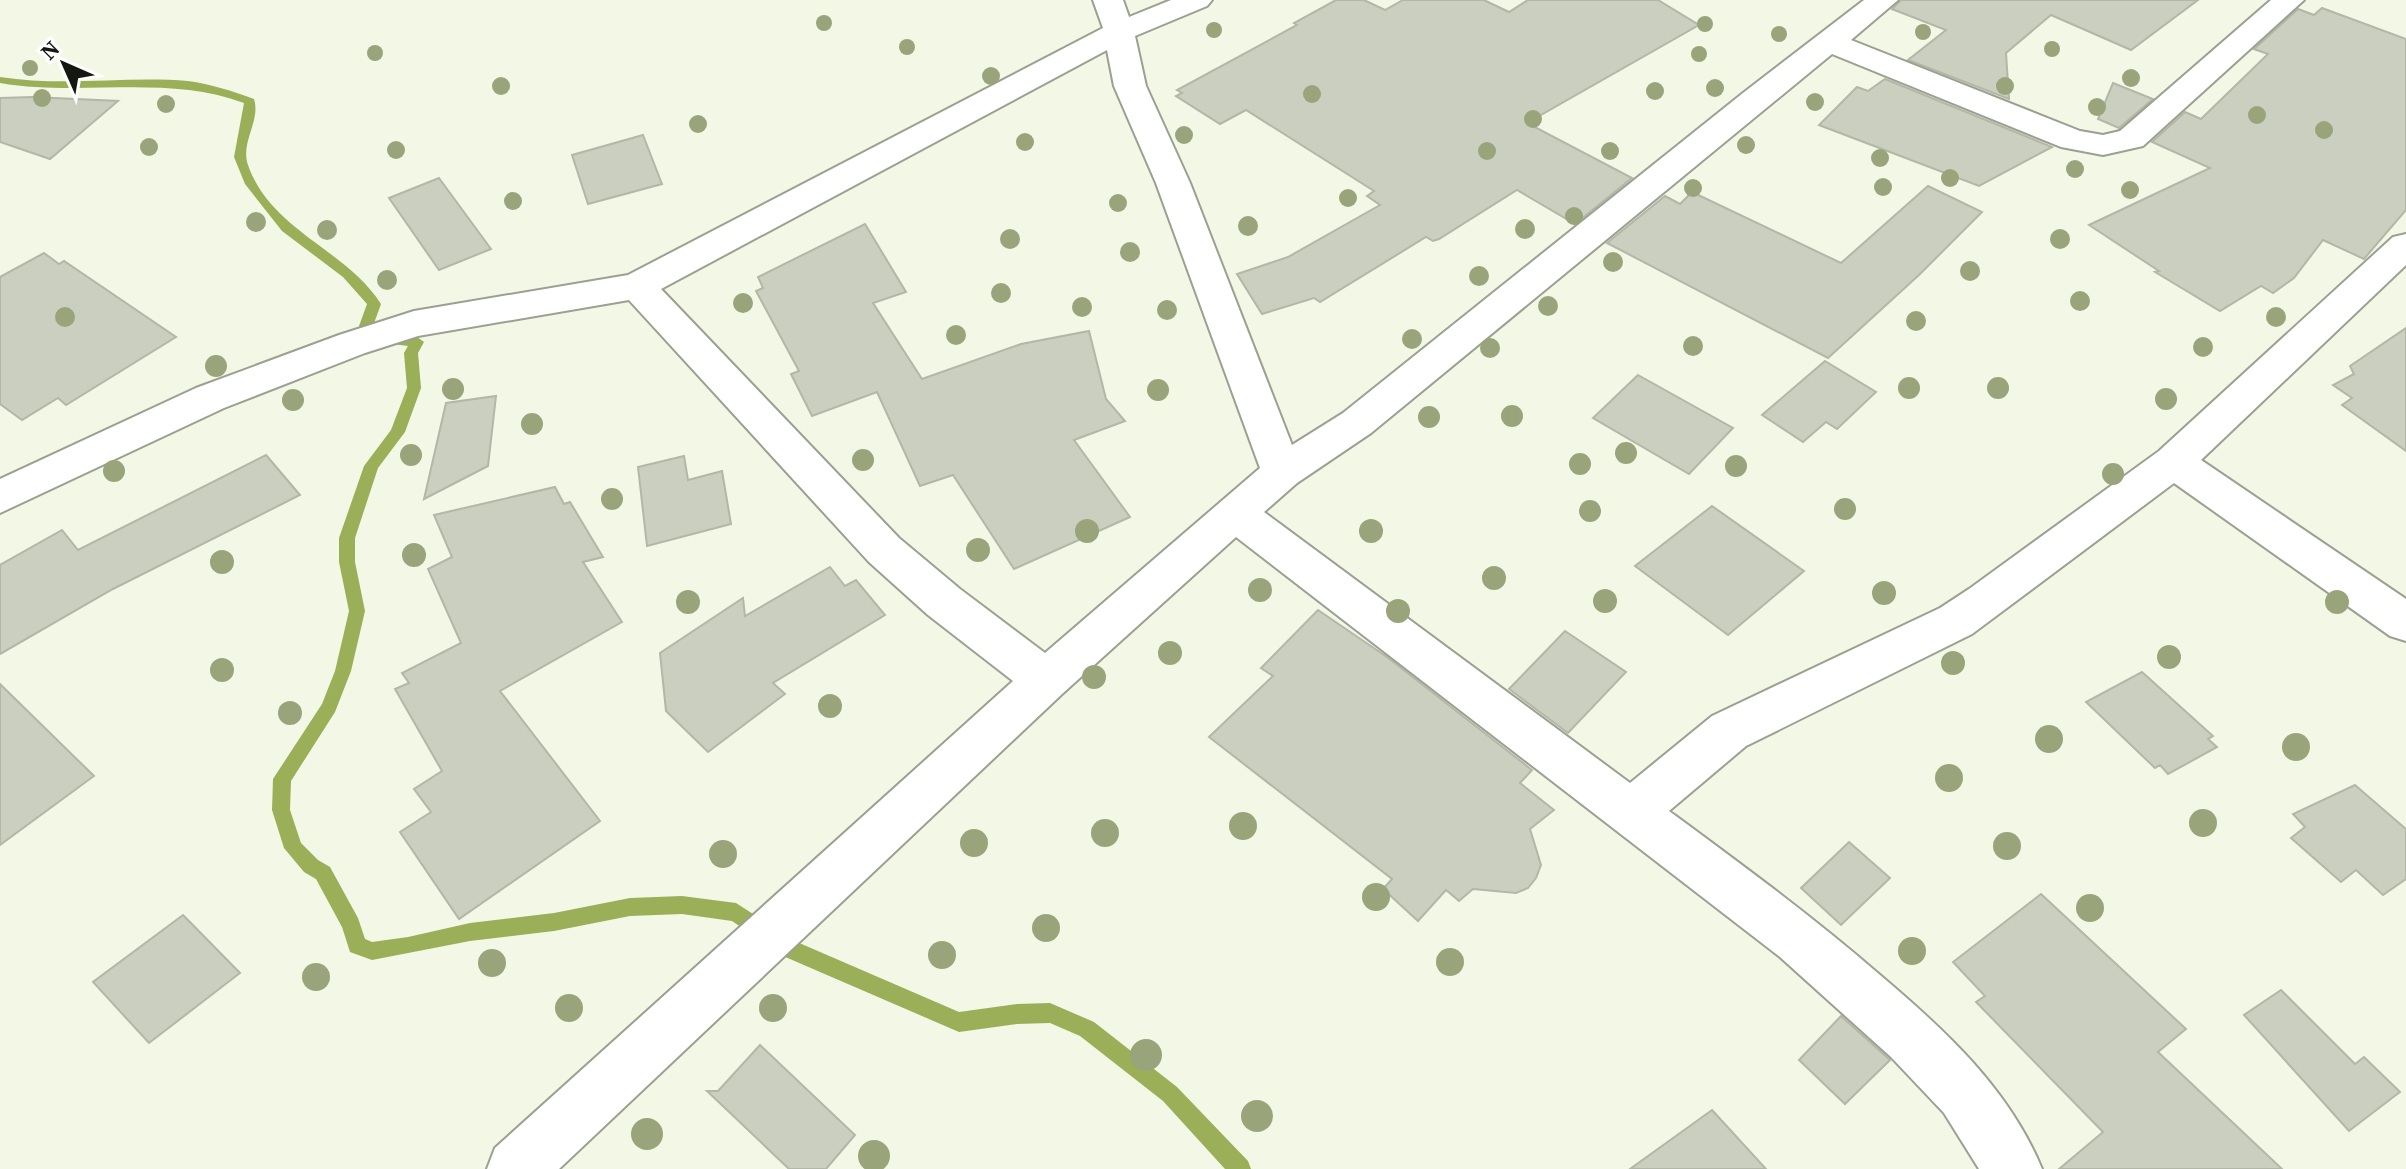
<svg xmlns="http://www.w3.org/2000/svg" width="2406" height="1169" font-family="'Source Serif 4',serif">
  <rect width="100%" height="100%" fill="#f3f8e6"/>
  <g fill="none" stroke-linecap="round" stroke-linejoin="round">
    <!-- stream -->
    <path fill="#9aaf58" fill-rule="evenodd" d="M0,77C63,87 125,76 188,81C211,84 232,91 254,99C261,121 240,142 248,165C271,231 346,249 381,304L373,326L378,334L417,337L424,342L418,353L421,388L405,432L378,468L355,538V562L365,611L351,671L335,712L291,781L290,810L301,843L318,860L330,867L358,918L365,939L372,942L408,937L470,923L554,913L630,898L682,896L736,903L797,942L959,1012L1017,1004L1050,1003L1094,1022L1177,1087L1248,1161L1251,1169H1225L1163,1101L1080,1036L1050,1023L1017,1024L959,1032L783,956L732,921L682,914L630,916L554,931L470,941L372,960L350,952L342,927L316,879L304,872L284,848L272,810L273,779L322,704L335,671L349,611L339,562V538L364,466L391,430L407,388L404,353L408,346L369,341L359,326L367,304L343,277L282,231L245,184L234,157L244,103C165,74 82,97 0,83Z"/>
  </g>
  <!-- building -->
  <g fill="#cacfbf" stroke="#b2b7a7" stroke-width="2">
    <polygon points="1336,0 1364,0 1385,10 1403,0 1484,0 1509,12 1528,0 1658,0 1699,25 1527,123 1632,178 1575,224 1517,190 1439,239 1433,241 1426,237 1320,302 1314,298 1262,314 1237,274 1288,257 1380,205 1367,196 1374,191 1246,110 1220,124 1176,96 1182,93 1177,90 1297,25 1294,23"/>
    <polygon points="1901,0 2198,0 2131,50 2051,15 2006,53 2009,99 1908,60 1946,30 1892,9"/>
    <polygon points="2322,8 2406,39 2406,210 2364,259 2323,240 2294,278 2273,293 2261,286 2220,311 2155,272 2159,271 2089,225 2210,168 2152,142 2185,112 2201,119 2268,54 2254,49 2298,9 2314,15"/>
    <polygon points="1885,79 2052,147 1979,186 1819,125 1857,87 1868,91"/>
    <polygon points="2113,83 2153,99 2119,128 2098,119"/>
    <polygon points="0,98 32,97 118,101 50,159 0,142"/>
    <polygon points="643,135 662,184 588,204 572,155"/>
    <polygon points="439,178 491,249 439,270 389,198"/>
    <polygon points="1928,186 1982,212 1919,275 1828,358 1607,243 1665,196 1680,204 1692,192 1841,263"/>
    <polygon points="865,224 906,292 873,303 922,379 1021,344 1089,331 1106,399 1125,421 1074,440 1130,517 1014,569 953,475 920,486 877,392 812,416 791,374 799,371 756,291 763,288 758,277"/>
    <polygon points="44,253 59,264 64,261 176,337 66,405 58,398 22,420 0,404 0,277"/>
    <polygon points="2406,328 2406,451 2342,405 2352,398 2333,385 2354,374 2350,366"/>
    <polygon points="1825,361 1876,392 1837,429 1826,422 1803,442 1762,415"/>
    <polygon points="1638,375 1733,428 1689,474 1593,418"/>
    <polygon points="496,396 488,466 424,499 446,403"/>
    <polygon points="266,455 300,495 113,589 0,654 0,565 62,530 78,550"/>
    <polygon points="684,456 688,480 722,471 731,524 647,546 638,467"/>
    <polygon points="555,487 564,504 570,502 603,557 583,562 622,622 500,691 600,821 459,919 400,832 431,812 414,789 442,771 395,689 409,683 402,673 461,643 428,569 452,557 434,515"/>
    <polygon points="1712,506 1804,571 1728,635 1635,566"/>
    <polygon points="830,567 845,586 856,580 885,615 773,683 785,694 708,752 666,711 660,653 743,598 745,616"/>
    <polygon points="1318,610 1387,657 1532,770 1520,783 1554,810 1530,829 1541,865 1536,878 1528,888 1516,893 1473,889 1459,901 1446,890 1418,921 1383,889 1392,879 1209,737 1273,676 1261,668"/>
    <polygon points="1565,631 1626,672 1568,733 1509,689"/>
    <polygon points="2142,672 2213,736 2208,739 2217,747 2168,774 2160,765 2155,768 2086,702"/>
    <polygon points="0,684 94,776 0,845"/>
    <polygon points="2355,785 2406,829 2406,879 2383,895 2356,870 2341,882 2291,838 2305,827 2293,814"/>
    <polygon points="1849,842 1890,878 1841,925 1801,888"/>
    <polygon points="2041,894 2186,1029 2158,1052 2282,1169 2059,1169 2103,1132 1976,1002 1985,996 1953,962"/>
    <polygon points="183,915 240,973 149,1043 93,982"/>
    <polygon points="2281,990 2355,1064 2364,1057 2400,1092 2349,1131 2244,1015"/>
    <polygon points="1841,1016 1890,1060 1845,1104 1799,1060"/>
    <polygon points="760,1045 855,1135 826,1169 789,1169 707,1091 718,1091"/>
    <polygon points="1712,1110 1766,1169 1630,1169"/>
  </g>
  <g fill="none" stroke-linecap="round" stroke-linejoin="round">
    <defs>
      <path id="minor" d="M1093,0H1123L1129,17L1171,0H1212L1207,6L1135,36L1146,86L1190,183L1292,445L1343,413L1743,93L1864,0H1898L1851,40L2080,131L2103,135L2120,131L2271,0H2304L2143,146L2103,155L2061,147L1832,54L1371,433L1297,483L1264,512L1630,783L1712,716L1940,608L1969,589L2159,451L2393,237L2406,234V265L2201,460L2406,599V641L2390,636L2174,483L1972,634L1746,746L1669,811C1741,864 1812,916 1880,975C1945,1030 2009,1089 2042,1169H1979L1944,1113L1891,1057L1780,957L1236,537L1062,694L559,1169H487L495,1148L1013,681L928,615L869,562L629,300L418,336L365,353L224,408L0,513V479L196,388L339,335L414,311L628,275L1103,28ZM1107,50L1114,86L1156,183L1260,468L1045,653L960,589L899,538L661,289Z"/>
    </defs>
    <!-- minor casing -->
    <use href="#minor" stroke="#9ba090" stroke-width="4"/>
    <!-- minor -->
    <use href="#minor" fill="#fff" fill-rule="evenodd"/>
  </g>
  <!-- trees -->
  <g fill="#9aa47a">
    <circle cx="824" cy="23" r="8"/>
    <circle cx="1705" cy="24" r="8"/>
    <circle cx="1214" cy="30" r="8"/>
    <circle cx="1923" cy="32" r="8"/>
    <circle cx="1779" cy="34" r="8"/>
    <circle cx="907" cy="47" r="8"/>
    <circle cx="2052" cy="49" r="8"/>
    <circle cx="375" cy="53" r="8"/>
    <circle cx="1699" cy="54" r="8"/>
    <circle cx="30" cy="68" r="8"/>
    <circle cx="991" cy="76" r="9"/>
    <circle cx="2131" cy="78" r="9"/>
    <circle cx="501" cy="86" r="9"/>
    <circle cx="2005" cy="86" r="9"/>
    <circle cx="1715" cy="88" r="9"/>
    <circle cx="1655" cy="91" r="9"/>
    <circle cx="1312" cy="94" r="9"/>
    <circle cx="42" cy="98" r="9"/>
    <circle cx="1815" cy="102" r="9"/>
    <circle cx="166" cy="104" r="9"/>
    <circle cx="2097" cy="107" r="9"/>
    <circle cx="2257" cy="115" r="9"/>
    <circle cx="1533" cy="119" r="9"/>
    <circle cx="698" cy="124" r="9"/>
    <circle cx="2324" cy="130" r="9"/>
    <circle cx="1184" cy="135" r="9"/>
    <circle cx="1025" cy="142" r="9"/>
    <circle cx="1746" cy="145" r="9"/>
    <circle cx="149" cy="147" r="9"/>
    <circle cx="396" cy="150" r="9"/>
    <circle cx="1487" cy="151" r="9"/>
    <circle cx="1610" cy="151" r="9"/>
    <circle cx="1880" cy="158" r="9"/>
    <circle cx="2075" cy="169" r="9"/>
    <circle cx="1950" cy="178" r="9"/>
    <circle cx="1883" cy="187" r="9"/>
    <circle cx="1693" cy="188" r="9"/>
    <circle cx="2130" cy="190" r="9"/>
    <circle cx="1348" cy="198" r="9"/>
    <circle cx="513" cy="201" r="9"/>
    <circle cx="1118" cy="203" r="9"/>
    <circle cx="1574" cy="216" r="9"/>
    <circle cx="256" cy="222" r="10"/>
    <circle cx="1248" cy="226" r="10"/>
    <circle cx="1525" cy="229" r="10"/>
    <circle cx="327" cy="230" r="10"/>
    <circle cx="1010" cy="239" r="10"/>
    <circle cx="2060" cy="239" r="10"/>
    <circle cx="1130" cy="252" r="10"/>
    <circle cx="1613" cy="262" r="10"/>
    <circle cx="1970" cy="271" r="10"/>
    <circle cx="1479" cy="276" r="10"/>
    <circle cx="387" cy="280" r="10"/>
    <circle cx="1001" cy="293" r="10"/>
    <circle cx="2080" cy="301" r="10"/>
    <circle cx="743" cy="303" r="10"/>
    <circle cx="1548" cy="306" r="10"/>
    <circle cx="1082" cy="307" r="10"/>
    <circle cx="1167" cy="310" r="10"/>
    <circle cx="65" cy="317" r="10"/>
    <circle cx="2276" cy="317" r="10"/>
    <circle cx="1916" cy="321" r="10"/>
    <circle cx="956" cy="335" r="10"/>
    <circle cx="1412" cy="339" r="10"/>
    <circle cx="1693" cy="346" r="10"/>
    <circle cx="2203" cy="347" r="10"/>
    <circle cx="1490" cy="348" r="10"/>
    <circle cx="216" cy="366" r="11"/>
    <circle cx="1909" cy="388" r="11"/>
    <circle cx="1998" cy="388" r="11"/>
    <circle cx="453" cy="389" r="11"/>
    <circle cx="1158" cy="390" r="11"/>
    <circle cx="2166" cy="399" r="11"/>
    <circle cx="293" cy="400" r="11"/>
    <circle cx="1512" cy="416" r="11"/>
    <circle cx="1429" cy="417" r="11"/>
    <circle cx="532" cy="424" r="11"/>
    <circle cx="1626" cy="453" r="11"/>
    <circle cx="411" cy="455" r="11"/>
    <circle cx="863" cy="460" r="11"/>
    <circle cx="1580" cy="464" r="11"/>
    <circle cx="1736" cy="466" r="11"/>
    <circle cx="114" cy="471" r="11"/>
    <circle cx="2113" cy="474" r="11"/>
    <circle cx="612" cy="499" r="11"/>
    <circle cx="1845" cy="509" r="11"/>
    <circle cx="1590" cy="511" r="11"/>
    <circle cx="1087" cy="531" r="12"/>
    <circle cx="1371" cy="531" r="12"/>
    <circle cx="978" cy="550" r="12"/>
    <circle cx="414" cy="555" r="12"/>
    <circle cx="222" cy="562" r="12"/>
    <circle cx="1494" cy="578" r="12"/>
    <circle cx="1260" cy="590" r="12"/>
    <circle cx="1884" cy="593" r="12"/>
    <circle cx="1605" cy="601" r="12"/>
    <circle cx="688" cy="602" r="12"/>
    <circle cx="2337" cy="602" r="12"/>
    <circle cx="1398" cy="611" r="12"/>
    <circle cx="1170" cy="653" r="12"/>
    <circle cx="2169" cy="657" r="12"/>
    <circle cx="1953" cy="663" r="12"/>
    <circle cx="222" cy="670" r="12"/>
    <circle cx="1094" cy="677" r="12"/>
    <circle cx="830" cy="706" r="12"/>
    <circle cx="290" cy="713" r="12"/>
    <circle cx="2049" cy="739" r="14"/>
    <circle cx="2296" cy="747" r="14"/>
    <circle cx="1949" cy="778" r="14"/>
    <circle cx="2203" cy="823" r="14"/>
    <circle cx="1243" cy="826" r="14"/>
    <circle cx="1105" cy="833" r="14"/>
    <circle cx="974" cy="843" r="14"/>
    <circle cx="2007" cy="846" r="14"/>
    <circle cx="723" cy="854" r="14"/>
    <circle cx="1376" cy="897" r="14"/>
    <circle cx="2090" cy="908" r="14"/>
    <circle cx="1046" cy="928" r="14"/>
    <circle cx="1912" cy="951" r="14"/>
    <circle cx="942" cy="955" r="14"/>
    <circle cx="1450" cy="962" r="14"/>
    <circle cx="492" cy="963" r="14"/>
    <circle cx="316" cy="977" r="14"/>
    <circle cx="569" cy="1008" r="14"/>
    <circle cx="773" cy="1008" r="14"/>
    <circle cx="1146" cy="1055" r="16"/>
    <circle cx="1257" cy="1116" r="16"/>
    <circle cx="647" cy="1134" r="16"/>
    <circle cx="874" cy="1156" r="16"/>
  </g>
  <!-- north arrow -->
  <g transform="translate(64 64) rotate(315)" stroke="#ffffff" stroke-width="6" paint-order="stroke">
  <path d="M0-6L14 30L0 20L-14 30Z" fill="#151711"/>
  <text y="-12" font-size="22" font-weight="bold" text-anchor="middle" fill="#151711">N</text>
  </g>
</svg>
